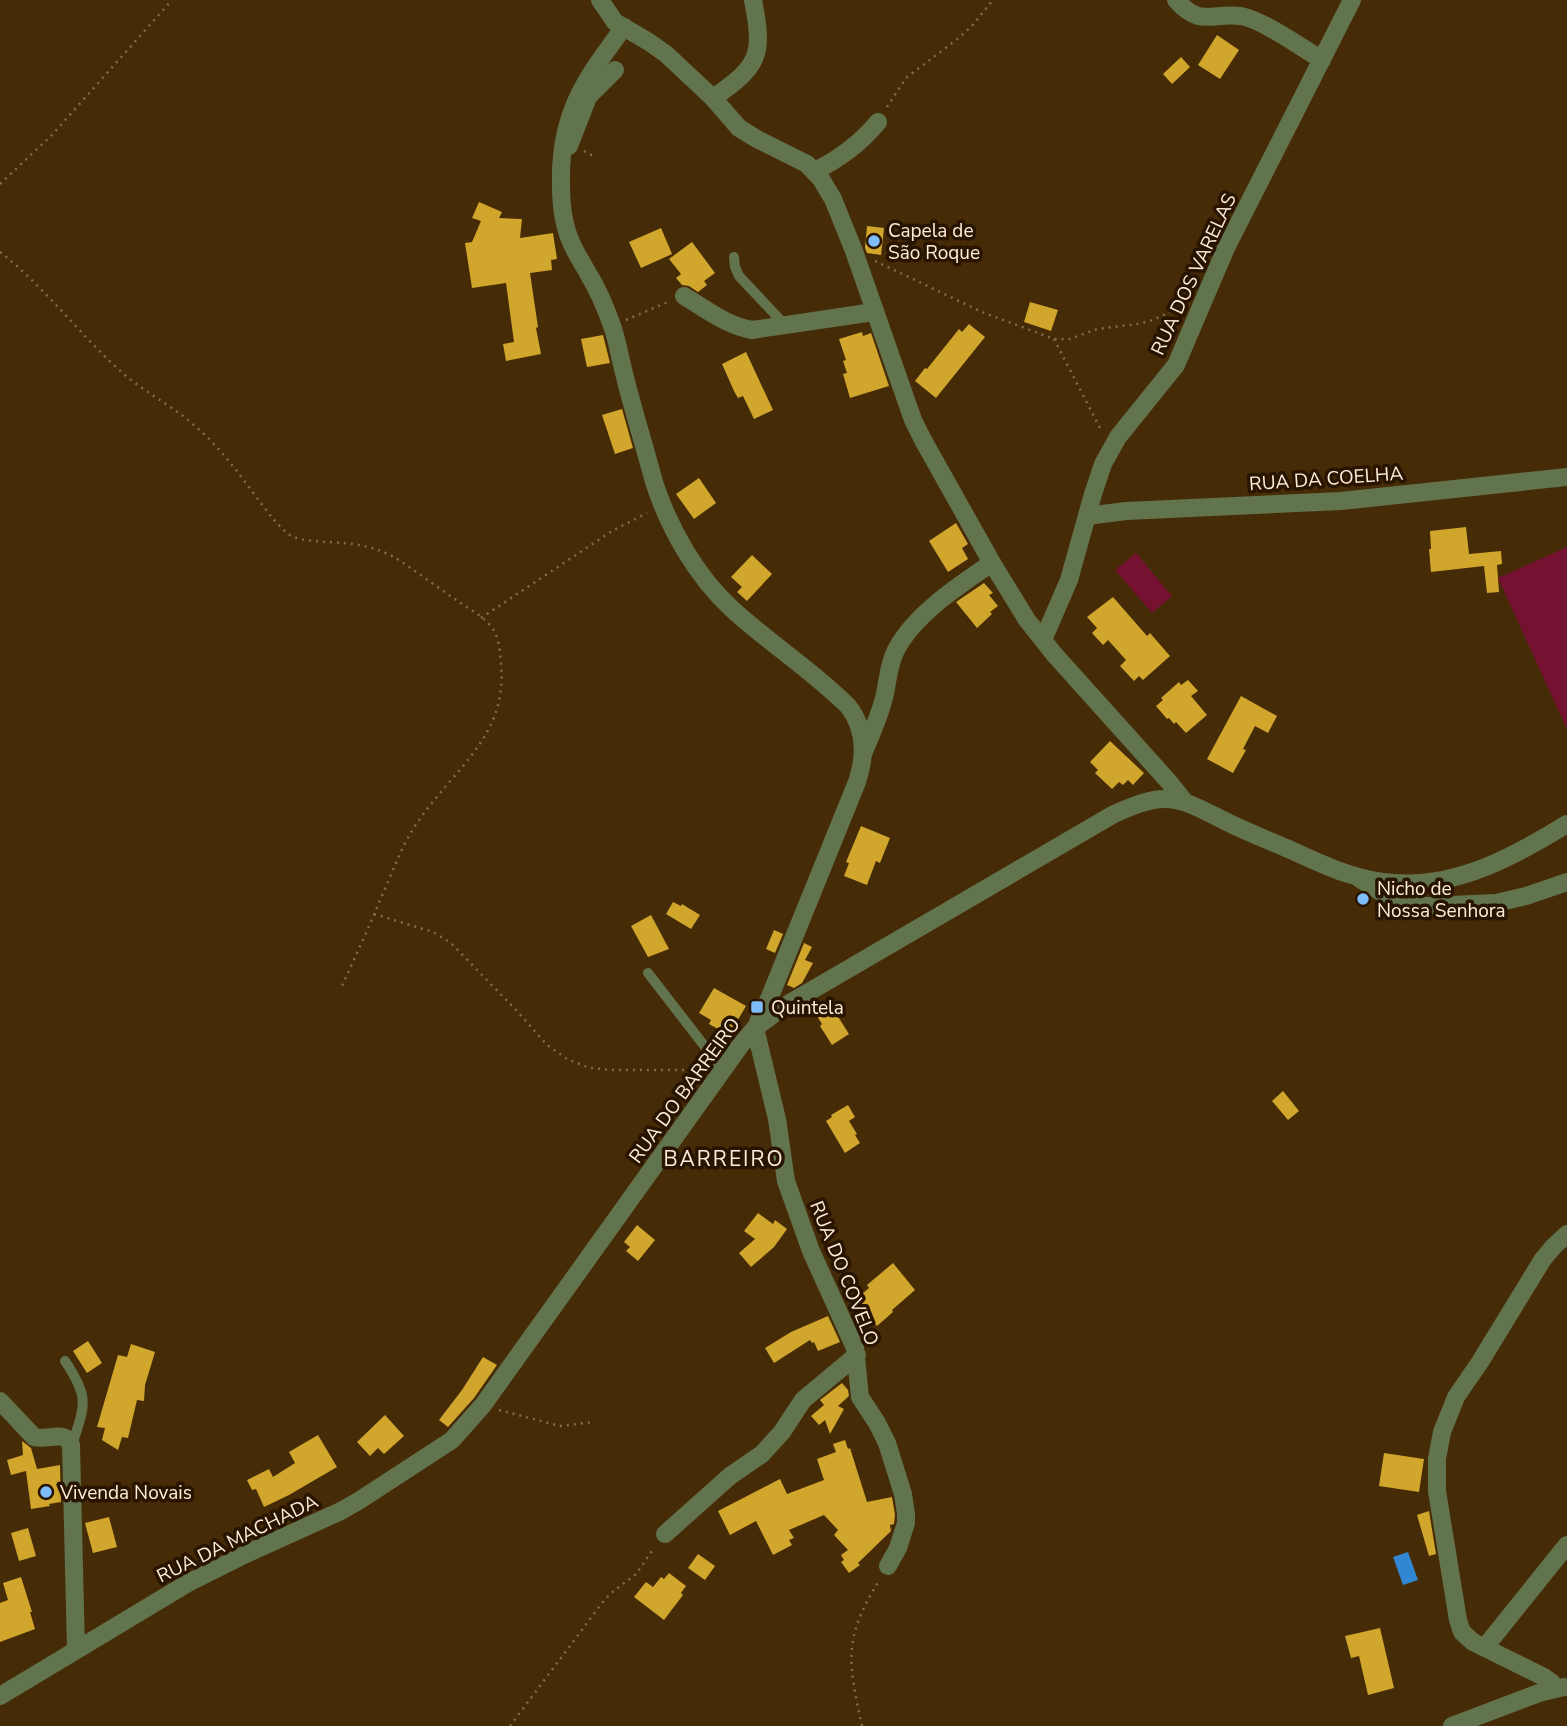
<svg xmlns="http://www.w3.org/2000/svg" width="1567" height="1726" font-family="'Nunito Sans',sans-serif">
  <rect width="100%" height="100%" fill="#462b07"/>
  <!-- green -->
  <g fill="#751232">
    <polygon points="1567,547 1567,729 1498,578"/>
    <polygon points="1136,553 1172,596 1152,613 1115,570"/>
  </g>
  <!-- water -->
  <polygon fill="#3187d1" points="1408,1552 1418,1580 1403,1585 1393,1557"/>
  <!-- building -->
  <g fill="#d0a62c">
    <polygon points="1217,35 1239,50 1220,79 1198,65"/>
    <polygon points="1181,57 1190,67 1172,84 1163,74"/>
    <polygon points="479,202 502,212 499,218 522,219 520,238 553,233 557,259 551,260 552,270 530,273 538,327 536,328 541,354 506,361 503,344 514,342 506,283 472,288 465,243 472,242 481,221 472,218"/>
    <polygon points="867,226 884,228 881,255 867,253 865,248"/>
    <polygon points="661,228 672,254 641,268 629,242"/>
    <polygon points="692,242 715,273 704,281 707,285 698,292 689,286 682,285 676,278 681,274 669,259"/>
    <polygon points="1030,302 1058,310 1051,331 1024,322"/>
    <polygon points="969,324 985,337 936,398 915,381 925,368 927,369 959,329 962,332"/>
    <polygon points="862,332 863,336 871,333 889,386 850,398 843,374 847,373 843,361 846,360 839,339"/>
    <polygon points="603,335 610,363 587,367 581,339"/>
    <polygon points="746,352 773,410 754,419 743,396 738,398 734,391 722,364"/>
    <polygon points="622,409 633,448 615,454 602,415"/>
    <polygon points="699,478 716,503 694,519 676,494"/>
    <polygon points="956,523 968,544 962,548 968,559 948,572 929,541"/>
    <polygon points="1466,527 1469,554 1501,551 1502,564 1497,565 1499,592 1487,593 1484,566 1431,572 1429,549 1431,549 1430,531"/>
    <polygon points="752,555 772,574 747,601 737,592 742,587 731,577"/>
    <polygon points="984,583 993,593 989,595 998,606 990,612 992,614 977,628 956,602"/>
    <polygon points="1113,597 1147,636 1150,633 1170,656 1143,680 1139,676 1134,681 1120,666 1126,660 1108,640 1103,645 1092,633 1097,628 1087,617"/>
    <polygon points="1188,680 1198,691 1191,696 1207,715 1186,733 1176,722 1174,724 1169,718 1167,719 1156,706 1163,700 1161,698 1179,682 1181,685"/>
    <polygon points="1241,696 1277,716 1268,733 1255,726 1243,749 1246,750 1233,773 1207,759"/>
    <polygon points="1110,741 1144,773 1133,785 1128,780 1123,785 1119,782 1112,789 1095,773 1098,770 1090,762"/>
    <polygon points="861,826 890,838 880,863 876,861 867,885 844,876 849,863 846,862"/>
    <polygon points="673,902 681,906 682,904 700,915 691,929 666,914"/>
    <polygon points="651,915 669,949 648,957 631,926"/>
    <polygon points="774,930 783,934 775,953 766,949"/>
    <polygon points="804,943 812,947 805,960 813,963 802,983 794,988 787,985"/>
    <polygon points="714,988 746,1006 729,1035 709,1024 711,1020 699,1013"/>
    <polygon points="830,1004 849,1034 832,1045 820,1026 822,1024 815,1013"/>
    <polygon points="1283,1091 1299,1111 1288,1120 1272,1101"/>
    <polygon points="848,1105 855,1117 849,1121 857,1134 855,1135 860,1143 845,1153 826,1121 832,1117 831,1115"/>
    <polygon points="758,1213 773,1224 775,1220 787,1229 774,1247 751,1267 739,1253 755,1239 744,1231"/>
    <polygon points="637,1225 655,1240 638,1261 626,1251 630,1247 624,1242"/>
    <polygon points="893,1263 915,1290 892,1310 893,1312 877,1326 855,1300 869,1288 867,1285"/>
    <polygon points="828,1316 840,1342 818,1351 814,1342 812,1343 810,1340 774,1363 765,1348 791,1332"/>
    <polygon points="88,1341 102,1363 87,1373 73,1351"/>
    <polygon points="131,1344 155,1352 145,1385 144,1401 137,1400 128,1438 122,1437 118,1450 102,1440 105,1428 97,1427 118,1355 127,1357"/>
    <polygon points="483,1357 497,1365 474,1398 448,1427 439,1420 462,1390"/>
    <polygon points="842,1383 848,1390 849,1396 838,1406 844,1409 830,1434 825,1420 819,1425 811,1416 824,1405 820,1400"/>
    <polygon points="385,1415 404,1436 384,1454 378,1448 370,1456 357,1442"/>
    <polygon points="318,1435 337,1467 289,1495 264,1507 256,1489 252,1490 247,1480 269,1469 273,1477 295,1463 289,1452"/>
    <polygon points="845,1440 848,1449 850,1448 867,1502 892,1497 895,1515 894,1524 890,1525 891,1531 858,1563 860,1565 849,1573 841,1562 844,1560 841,1555 848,1550 834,1535 838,1530 824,1515 789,1530 794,1538 789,1540 792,1545 773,1555 756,1521 730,1535 718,1511 780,1479 787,1494 824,1480 817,1459 836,1452 833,1444"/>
    <polygon points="22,1441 31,1448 37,1469 60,1465 61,1502 49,1504 50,1506 31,1509 26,1471 11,1475 7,1460 23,1455"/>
    <polygon points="1384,1453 1424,1459 1419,1492 1379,1486"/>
    <polygon points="1429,1511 1436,1554 1429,1556 1417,1515"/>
    <polygon points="109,1517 117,1547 93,1553 85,1523"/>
    <polygon points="28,1528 36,1556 19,1561 11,1533"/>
    <polygon points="698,1554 715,1566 705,1580 688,1568"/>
    <polygon points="669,1573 686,1586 681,1593 683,1595 664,1620 634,1597 646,1582 653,1587 661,1577 664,1579"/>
    <polygon points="21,1577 32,1612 30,1612 35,1629 0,1642 0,1603 8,1600 3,1583"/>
    <polygon points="1380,1628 1394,1688 1368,1695 1359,1656 1351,1658 1345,1636"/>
  </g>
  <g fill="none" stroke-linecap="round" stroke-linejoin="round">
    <!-- path -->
    <g stroke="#836b4d" stroke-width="2.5" stroke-dasharray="2 5" stroke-linecap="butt">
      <polyline points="887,107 906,78 956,40 971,27 993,0"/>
      <polyline points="584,151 593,156"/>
      <polyline points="0,184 51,136 172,0"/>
      <path d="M0,252C47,289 81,337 126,376C148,394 174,407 195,426C226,452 249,489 274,520C280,526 286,534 294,537C304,541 316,541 326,542C354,543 378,546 402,562C421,575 440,589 459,602C468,608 481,615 489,624C499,634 500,650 501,664C508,737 453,769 417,823C401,846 392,874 380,900C368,930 354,959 341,988"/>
      <polyline points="875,261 982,312 1054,339 1070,339 1097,329 1137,324 1150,321 1164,315 1184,302"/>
      <polyline points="626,320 668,302"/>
      <polyline points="1054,339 1102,432"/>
      <polyline points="481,618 612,531 647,513"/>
      <polyline points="374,914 433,932 451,943 516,1010 547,1045 567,1059 590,1068 611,1070 703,1070"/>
      <polyline points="499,1410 560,1426 594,1422"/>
      <polyline points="510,1726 602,1603 610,1594 636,1574 654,1548"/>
      <path d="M862,1726C848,1662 843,1638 879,1581"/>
    </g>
    <!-- service -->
    <g stroke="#62744d" stroke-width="10">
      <polyline points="734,257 735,267 739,276 785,325"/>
      <polyline points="648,973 723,1070"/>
      <path d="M65,1361C90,1398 85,1405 72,1445"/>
    </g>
    <!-- minor -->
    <g stroke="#62744d" stroke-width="18">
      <polyline points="600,0 615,22 649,42 666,54 713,98 739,128 757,139 807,164 821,179 833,199 854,251 913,420 923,440 992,563 1027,620 1054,654 1169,782 1185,802"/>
      <path d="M1176,0C1201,28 1212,12 1241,16C1263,20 1302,48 1322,60"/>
      <path d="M713,98C759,66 764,56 753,0"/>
      <polyline points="569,146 588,97 615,70"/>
      <path d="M815,171C839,159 860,144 878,122"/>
      <path d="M684,296C706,309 727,326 752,330L874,312"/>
      <polyline points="1087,516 1126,511 1341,501 1567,477"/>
      <polyline points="1043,640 1069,580 1093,494 1103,464 1118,437 1176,365 1226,248 1352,0"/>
      <path d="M863,754C871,735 879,717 884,698C888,682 888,665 896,650C914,615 959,585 992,563"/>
      <polyline points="1360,879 1386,895 1399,901 1427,906 1496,903 1526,896 1567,882"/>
      <polyline points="755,1028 777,1119 786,1181 811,1251 855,1348 860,1397 877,1423 887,1443 903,1494 906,1514 906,1523 898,1548 888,1566"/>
      <path d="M0,1401L34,1437C48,1441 64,1429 71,1445L76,1649"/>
      <polyline points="665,1534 730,1476 762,1454 782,1432 803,1400 857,1355"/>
      <polyline points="1485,1647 1567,1545"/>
      <polyline points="1556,1688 1551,1682 1544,1677 1473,1642 1462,1632 1458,1620 1437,1491 1437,1459 1442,1432 1456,1397 1480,1362 1543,1259 1554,1246 1567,1234"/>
      <polyline points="1452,1726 1539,1693 1564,1687"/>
    </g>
    <!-- tertiary -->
    <g stroke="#62744d" stroke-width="18">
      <path d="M624,27C584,81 559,115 561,185C561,205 563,224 571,242C576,254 583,264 589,275C598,290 605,306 611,323C617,338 619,354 623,369C632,407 644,444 654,482C669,528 696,576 732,609C769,643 812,670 848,706C866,729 866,755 857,782L769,999L758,1022"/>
      <path d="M0,1696L188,1583L246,1554L341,1511L360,1500L452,1440L483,1405L740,1046L755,1028L783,1007L1114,814C1130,807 1148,799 1165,799C1186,799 1206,812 1225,821C1247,832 1270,841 1293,851C1326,866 1357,881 1394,883C1457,888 1515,856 1567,824"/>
    </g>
  </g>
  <!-- markers -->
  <g fill="#7fbdfa" stroke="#291400" stroke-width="2.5">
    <circle cx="874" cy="241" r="7"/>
    <circle cx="1363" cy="899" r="7"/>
    <rect x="750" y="1000" width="14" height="14" rx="3.5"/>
    <circle cx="46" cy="1492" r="7"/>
  </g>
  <g text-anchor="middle" stroke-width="7" stroke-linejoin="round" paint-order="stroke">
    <!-- poi labels -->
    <g font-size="19" fill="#ffeddb" stroke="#291400" text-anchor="start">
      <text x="888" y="237">Capela de<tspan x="888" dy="22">São Roque</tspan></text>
      <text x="1377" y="895">Nicho de<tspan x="1377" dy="22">Nossa Senhora</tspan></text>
      <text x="771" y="1014">Quintela</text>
      <text x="60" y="1499">Vivenda Novais</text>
    </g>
    <!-- street labels -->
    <g font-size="19" fill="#ffeddb" stroke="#291400">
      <text transform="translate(1193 274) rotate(-65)" y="7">RUA DOS VARELAS</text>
      <text transform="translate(1326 478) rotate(-4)" y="7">RUA DA COELHA</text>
      <text transform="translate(684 1090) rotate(-54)" y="7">RUA DO BARREIRO</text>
      <text transform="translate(845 1273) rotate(68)" y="7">RUA DO COVELO</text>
      <text transform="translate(237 1538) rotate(-26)" y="7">RUA DA MACHADA</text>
    </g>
    <!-- neighbourhood labels -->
    <g font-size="21" letter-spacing="2" fill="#ffeddb" stroke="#291400">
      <text x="724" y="1166">BARREIRO</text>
    </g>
  </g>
</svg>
